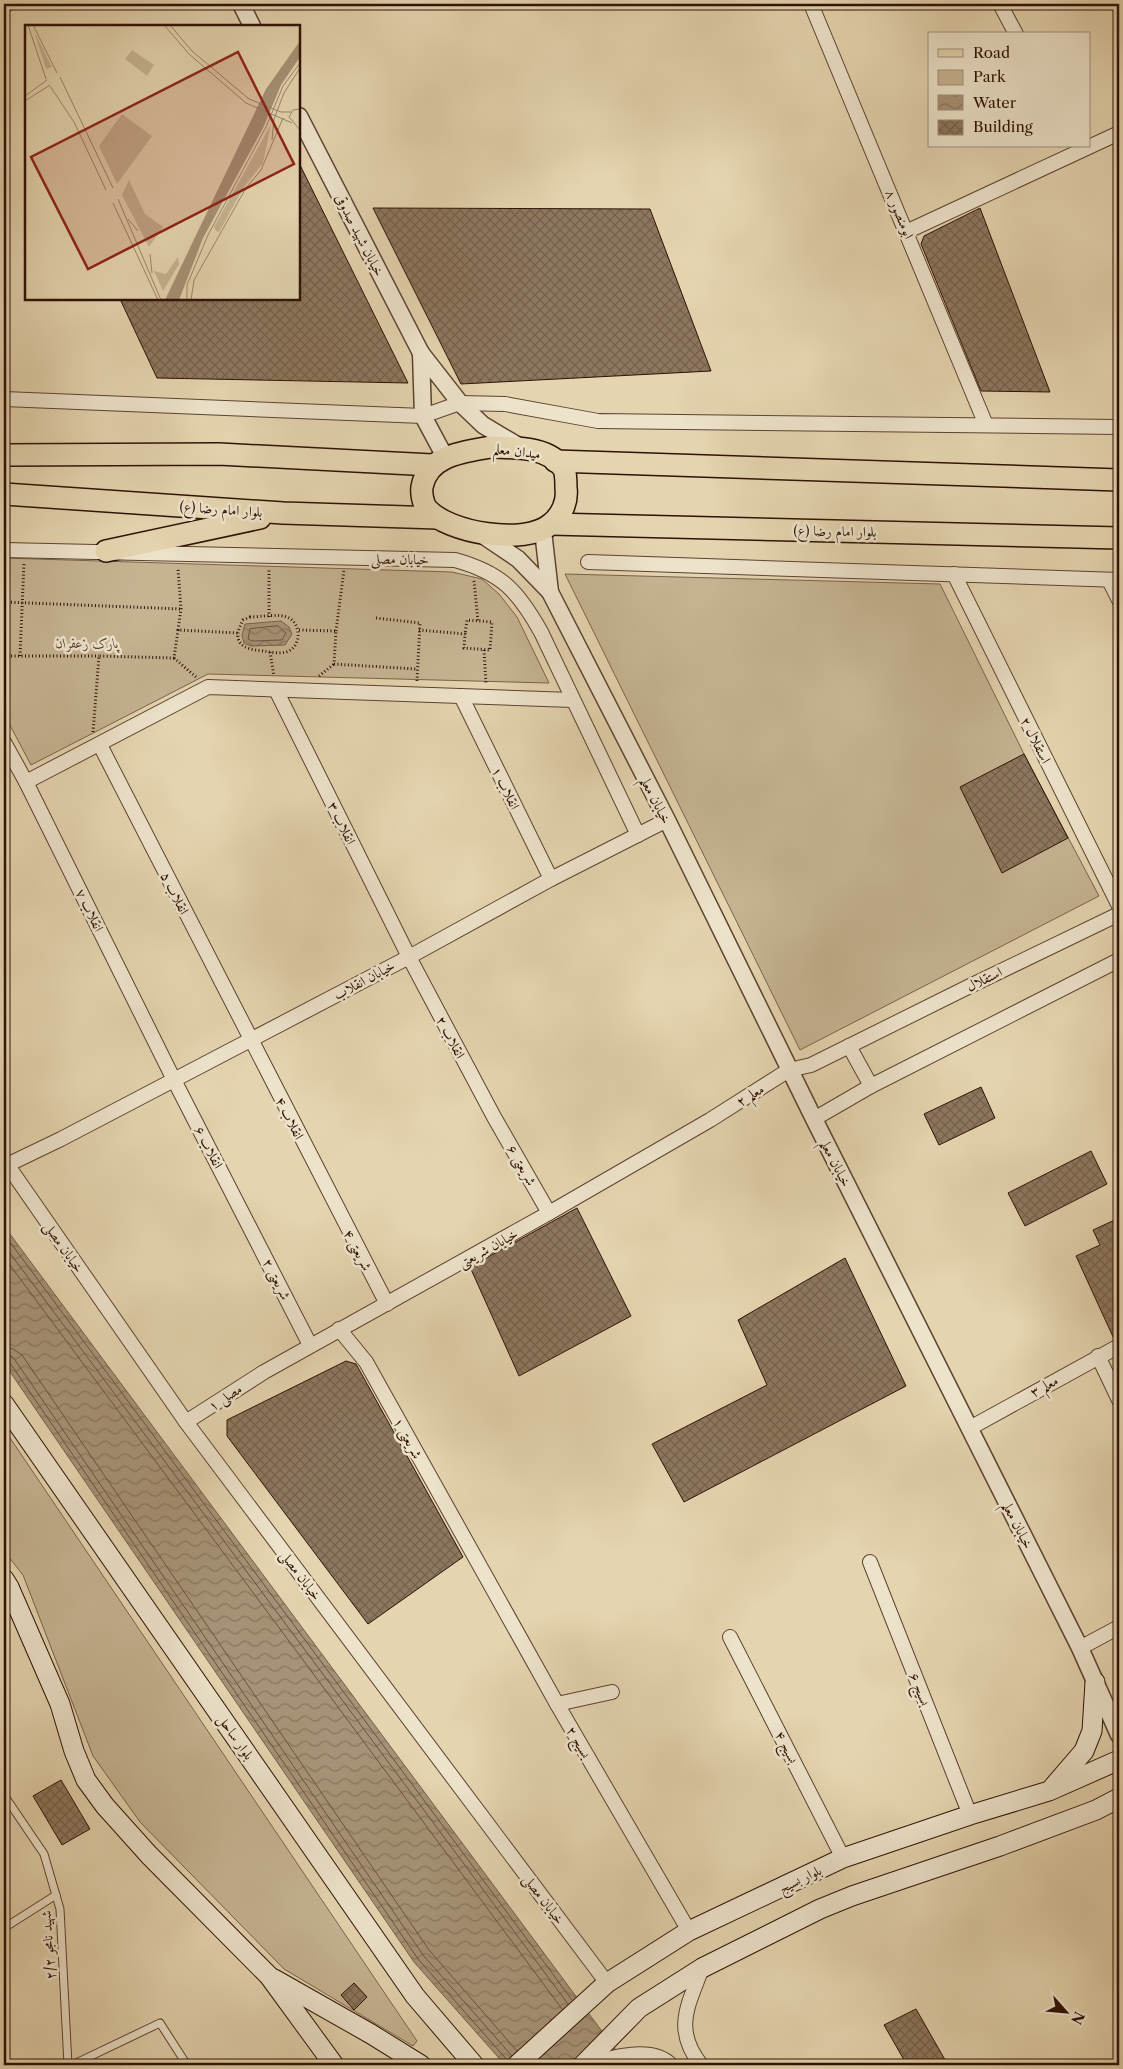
<svg xmlns="http://www.w3.org/2000/svg" width="1123" height="2069" font-family="'Libre Caslon Text',Amiri,serif">
  <defs>
    <pattern id="water-waves" width="16" height="10" patternUnits="userSpaceOnUse" patternTransform="scale(1.25)"><rect width="16" height="10" fill="#a69276"/><path d="M0 5q4-4 8 0t8 0" fill="none" stroke="#88765f"/></pattern>
    <pattern id="building-cross-hatch" width="8" height="8" patternUnits="userSpaceOnUse" patternTransform="scale(1.25)"><rect width="8" height="8" fill="#8d775e"/><path d="M0 0l8 8M0 8l8-8" fill="none" stroke="#74604c"/></pattern>
  </defs>
  <rect width="100%" height="100%" fill="#e4d4af"/>
  <filter id="stains"><feTurbulence type="fractalNoise" baseFrequency=".004" numOctaves="4"/><feColorMatrix values="0 0 0 0 .2 0 0 0 0 .09 0 0 0 0 .02 0 0 0 .5 -.17"/></filter>
  <radialGradient id="worn" r=".72"><stop offset=".6" stop-color="#630" stop-opacity="0"/><stop offset="1" stop-color="#630" stop-opacity=".3"/></radialGradient>
  <!-- park -->
  <g fill="#c5b392" stroke="#7a624c">
    <polygon points="4,558 452,572 482,579 499,594 517,617 549,683 208,674 31,765 4,714"/>
    <polygon points="565,574 940,584 1024,754 1099,896 800,1050"/>
    <polygon points="4,1429 417,2041 413,2046 284,1969 140,1822 93,1756 23,1575 4,1551"/>
  </g>
  <!-- water -->
  <g fill="url(#water-waves)" stroke="#765f49">
    <polygon points="281,621 289,627 292,634 285,645 251,646 244,643 242,635 245,624"/>
    <polygon points="4,1226 627,2065 505,2065 414,1962 4,1363"/>
  </g>
  <g fill="none" stroke-linecap="round" stroke-linejoin="round">
    <!-- shore -->
    <g stroke="#6a523e" stroke-width="1">
      <polygon points="278,626 286,633 282,640 252,641 248,639 250,629"/>
      <polyline points="4,1234 572,2000"/>
      <polyline points="4,1245 568,2004"/>
      <polyline points="4,1257 562,2009"/>
      <polyline points="4,1347 13,1349 22,1355 429,1950 517,2051"/>
      <polyline points="4,1354 10,1355 15,1360 423,1955 512,2056"/>
      <polyline points="4,1361 10,1363 418,1959 508,2061"/>
    </g>
  </g>
  <!-- building -->
  <g fill="url(#building-cross-hatch)" stroke="#2e1206">
    <polygon points="299,163 408,383 157,378 120,299 299,299"/>
    <polygon points="373,208 650,209 711,371 461,384"/>
    <polygon points="980,208 1050,392 981,391 921,244 924,236"/>
    <polygon points="1024,754 1068,838 1002,873 960,787"/>
    <polygon points="981,1087 995,1118 939,1145 924,1114"/>
    <polygon points="1091,1151 1107,1184 1025,1226 1008,1193"/>
    <polygon points="577,1208 631,1316 519,1376 470,1267"/>
    <polygon points="1119,1218 1119,1337 1114,1339 1076,1256 1100,1245 1093,1230"/>
    <polygon points="845,1258 906,1386 684,1502 652,1444 767,1385 738,1320"/>
    <polygon points="346,1361 356,1364 463,1557 368,1624 227,1436 227,1420"/>
    <polygon points="61,1780 90,1829 62,1845 33,1796"/>
    <polygon points="354,1983 367,1997 354,2010 341,1995"/>
    <polygon points="916,2009 948,2065 907,2065 884,2025"/>
  </g>
  <g fill="none" stroke-linecap="round" stroke-linejoin="round">
    <defs>
      <g id="service">
        <polyline points="4,1795 44,1854 60,1909 68,2065"/>
        <polyline points="4,1928 56,1895"/>
        <polyline points="72,2065 160,2023 187,2065"/>
      </g>
      <g id="minor">
        <polyline points="811,4 986,425"/>
        <polyline points="1000,4 1016,34"/>
        <polyline points="4,6 7,4"/>
        <polyline points="908,231 1119,133"/>
        <polyline points="4,399 423,416 460,403 505,404 598,421 1119,427"/>
        <path d="M4,550L455,560C502,573 518,591 541,632L638,835"/>
        <polyline points="588,562 1119,580"/>
        <polyline points="954,574 1119,906"/>
        <polyline points="1109,580 1119,600"/>
        <polyline points="276,690 409,957 494,1117 549,1213"/>
        <polyline points="461,696 551,879"/>
        <polyline points="4,742 26,782 174,1080 310,1345"/>
        <polyline points="100,745 387,1304"/>
        <polyline points="26,782 208,687 572,700"/>
        <polyline points="849,1046 871,1086"/>
        <polyline points="814,1119 871,1086 1119,960"/>
        <polyline points="4,1160 186,1422 607,1983"/>
        <polyline points="7,1165 61,1139 409,957 551,879 667,820"/>
        <polyline points="339,1329 366,1362 557,1704 689,1931"/>
        <polyline points="1098,1356 1119,1400"/>
        <polyline points="186,1422 264,1372 549,1213 710,1120 789,1070 811,1065 970,986 1119,914"/>
        <polyline points="970,1428 1119,1346"/>
        <polyline points="870,1562 970,1815"/>
        <polyline points="730,1637 843,1858"/>
        <polyline points="1080,1648 1119,1627"/>
        <polyline points="557,1704 612,1692"/>
        <path d="M585,2065C608,2058 652,2045 671,2065"/>
        <path d="M701,2065C673,2029 688,2006 702,1968"/>
      </g>
      <g id="tertiary">
        <polyline points="241,4 252,26"/>
        <polyline points="299,116 421,353"/>
        <polyline points="445,457 423,416 421,353 460,403 483,425 522,448"/>
        <polyline points="543,531 550,592"/>
        <polyline points="481,534 518,559 550,592 667,820 814,1119 1080,1648 1119,1735"/>
      </g>
      <g id="secondary">
        <polyline points="4,1404 415,1996 474,2065"/>
        <polyline points="4,1579 9,1587 60,1704 74,1751 86,1780 105,1806 149,1855 269,1976 334,2065"/>
        <polyline points="1053,1787 1084,1751 1092,1731 1095,1682"/>
        <polyline points="274,1979 371,2034 421,2065"/>
        <polyline points="517,2065 607,1983 689,1931 843,1858 970,1815 1049,1791 1119,1760"/>
        <polyline points="583,2065 639,2008 702,1968 820,1909 852,1896 1000,1846 1096,1810 1119,1798"/>
      </g>
      <g id="primary">
        <path d="M491,447C515,448 549,446 564,469C566,474 566,483 566,488C568,502 561,516 551,524C525,546 448,533 427,509C423,504 421,493 422,487C428,455 463,452 491,447Z"/>
        <polyline points="4,455 219,454 432,465"/>
        <polyline points="555,461 1119,480"/>
        <polyline points="4,494 283,513 438,518"/>
        <polyline points="551,524 1119,538"/>
        <polyline points="106,551 260,518"/>
      </g>
    </defs>
    <!-- service casing -->
    <use href="#service" stroke="#5c4230" stroke-width="9"/>
    <!-- minor casing -->
    <use href="#minor" stroke="#5c4230" stroke-width="16"/>
    <!-- tertiary casing -->
    <use href="#tertiary" stroke="#5c4230" stroke-width="19"/>
    <!-- secondary casing -->
    <use href="#secondary" stroke="#2e1206" stroke-width="21"/>
    <!-- primary casing -->
    <use href="#primary" stroke="#2e1206" stroke-width="24"/>
    <!-- path -->
    <g stroke="#2e1206" stroke-width="3" stroke-dasharray="1 2.5" stroke-linecap="butt">
      <polyline points="474,581 478,621"/>
      <polyline points="4,602 181,609"/>
      <path d="M250,617C261,617 280,613 289,618C302,625 301,648 286,652C279,654 270,652 263,651C241,649 231,642 243,620Z"/>
      <polyline points="269,617 269,568"/>
      <polyline points="376,618 420,623 417,681"/>
      <polyline points="178,630 181,609 178,569"/>
      <polyline points="299,630 336,631 334,664 416,669"/>
      <polyline points="419,630 465,634 464,648 490,650 492,622 467,620 465,634"/>
      <polyline points="336,631 344,570"/>
      <polyline points="484,650 486,684"/>
      <polyline points="270,652 274,676"/>
      <polyline points="4,656 99,656"/>
      <polyline points="20,656 24,563"/>
      <polyline points="174,658 196,677"/>
      <polyline points="319,676 334,664"/>
      <polyline points="93,732 99,656 174,658 178,630 238,633"/>
    </g>
    <!-- service -->
    <use href="#service" stroke="#ede3cb" stroke-width="7"/>
    <!-- minor -->
    <use href="#minor" stroke="#ede3cb" stroke-width="14"/>
    <!-- tertiary -->
    <use href="#tertiary" stroke="#ede3cb" stroke-width="16"/>
    <!-- secondary -->
    <use href="#secondary" stroke="#ede3cb" stroke-width="19"/>
    <!-- primary -->
    <use href="#primary" stroke="#e4d4af" stroke-width="21"/>
  </g>
  <g text-anchor="middle" stroke-width="5" stroke-linejoin="round" paint-order="stroke">
    <!-- street labels -->
    <g font-size="14" fill="#2e1206" stroke="#ede3cb">
      <text transform="translate(900 214) rotate(67)" y="5">ابومنصور ۸</text>
      <text transform="translate(360 235) rotate(63)" y="5">خیابان شهید صدوقی</text>
      <text transform="translate(517 451) rotate(7)" y="5">میدان معلم</text>
      <text transform="translate(221 509) rotate(4)" y="5">بلوار امام رضا (ع)</text>
      <text transform="translate(835 531) rotate(1)" y="5">بلوار امام رضا (ع)</text>
      <text transform="translate(400 559) rotate(1)" y="5">خیابان مصلی</text>
      <text transform="translate(1036 740) rotate(63)" y="5">استقلال ۲</text>
      <text transform="translate(506 788) rotate(64)" y="5">انقلاب ۱</text>
      <text transform="translate(656 800) rotate(63)" y="5">خیابان معلم</text>
      <text transform="translate(342 823) rotate(64)" y="5">انقلاب ۳</text>
      <text transform="translate(175 893) rotate(63)" y="5">انقلاب ۵</text>
      <text transform="translate(90 910) rotate(64)" y="5">انقلاب ۷</text>
      <text transform="translate(984 979) rotate(-26)" y="5">استقلال</text>
      <text transform="translate(364 980) rotate(-28)" y="5">خیابان انقلاب</text>
      <text transform="translate(451 1037) rotate(62)" y="5">انقلاب ۲</text>
      <text transform="translate(750 1095) rotate(-32)" y="5">معلم ۲</text>
      <text transform="translate(290 1118) rotate(63)" y="5">انقلاب ۴</text>
      <text transform="translate(209 1147) rotate(62)" y="5">انقلاب ۶</text>
      <text transform="translate(836 1163) rotate(63)" y="5">خیابان معلم</text>
      <text transform="translate(522 1165) rotate(60)" y="5">شریعتی ۶</text>
      <text transform="translate(64 1247) rotate(55)" y="5">خیابان مصلی</text>
      <text transform="translate(488 1248) rotate(-29)" y="5">خیابان شریعتی</text>
      <text transform="translate(358 1250) rotate(62)" y="5">شریعتی ۴</text>
      <text transform="translate(277 1279) rotate(63)" y="5">شریعتی ۲</text>
      <text transform="translate(1044 1386) rotate(-29)" y="5">معلم ۳</text>
      <text transform="translate(225 1397) rotate(-33)" y="5">مصلی ۱</text>
      <text transform="translate(408 1438) rotate(61)" y="5">شریعتی ۱</text>
      <text transform="translate(1018 1525) rotate(63)" y="5">خیابان معلم</text>
      <text transform="translate(301 1575) rotate(53)" y="5">خیابان مصلی</text>
      <text transform="translate(920 1689) rotate(68)" y="5">بسیج ۶</text>
      <text transform="translate(236 1737) rotate(55)" y="5">بلوار ساحل</text>
      <text transform="translate(579 1742) rotate(60)" y="5">بسیج ۲</text>
      <text transform="translate(787 1747) rotate(63)" y="5">بسیج ۴</text>
      <text transform="translate(800 1879) rotate(-26)" y="5">بلوار بسیج</text>
      <text transform="translate(544 1899) rotate(53)" y="5">خیابان مصلی</text>
      <text transform="translate(48 1945) rotate(-94)" y="5">شهید نامجو ۲/۲</text>
    </g>
    <!-- park labels -->
    <g font-size="14" font-style="italic" fill="#5b4230" stroke="#ede3cb">
      <text x="87" y="648">پارک زعفران</text>
    </g>
  </g>
  <!-- overview -->
  <g transform="translate(25 25)">
    <rect width="275" height="275" fill="#e4d4af"/>
    <path d="M10,10H11L27,42L21,44Z" fill="#c5b392"/>
    <path d="M107,25L129,40L122,51L100,34ZM97,89L127,111L92,159L74,121ZM246,99L238,138L219,162L194,207L191,206L189,202ZM104,155L120,189L138,202L124,222L97,170ZM153,232L154,239L138,266L129,246L141,249Z" fill="#c5b392"/>
    <path d="M275,16V32L256,60L238,103L178,213L154,275H140L241,64Z" fill="#a69276"/>
    <path fill="none" stroke="#9b866b" stroke-width="1" d="M3,0L21,54M8,0L32,48M139,0L164,29L221,78L267,98M145,0L167,26L224,74L256,87H266M35,52L88,163M25,61L49,97L81,165M0,71L22,55M0,76L25,60M275,84L268,85L264,92L275,105M247,115L249,94L259,68L275,43M93,174L136,275M88,178L133,275M103,194L113,206M125,229L127,248M162,275V260L183,210L241,102L258,61L275,38M166,275L169,255L221,163L236,145L258,93"/>
    <path fill="#8f2418" fill-opacity="0.15" stroke="#8f2418" stroke-width="2.5" d="M213,27L269,139L63,244L6,132Z"/>
    <rect width="275" height="275" fill="none" stroke="#2e1206" stroke-width="2.5"/>
  </g>
  <!-- margin -->
  <rect width="1123" height="2069" fill="none" stroke="#e4d4af" stroke-width="20"/>
  <rect x="5" y="5" width="1113" height="2059" fill="none" stroke="#2e1206" stroke-width="2.5"/>
  <rect x="10" y="10" width="1103" height="2049" fill="none" stroke="#2e1206"/>
  <!-- legend -->
  <rect x="928" y="32" width="162" height="115" fill="#ede3cb" stroke="#a18f7c"/>
  <rect x="938" y="49" width="25" height="8" fill="#e4d4af" stroke="#a18f7c"/>
  <text x="973" y="58" font-size="15" fill="#2e1206">Road</text>
  <rect x="938" y="70" width="25" height="15" fill="#c5b392" stroke="#a18f7c"/>
  <text x="973" y="82" font-size="15" fill="#2e1206">Park</text>
  <rect x="938" y="95" width="25" height="15" fill="url(#water-waves)" stroke="#a18f7c"/>
  <text x="973" y="108" font-size="15" fill="#2e1206">Water</text>
  <rect x="938" y="120" width="25" height="15" fill="url(#building-cross-hatch)" stroke="#a18f7c"/>
  <text x="973" y="132" font-size="15" fill="#2e1206">Building</text>
  <!-- north arrow -->
  <g transform="translate(1066 2012) rotate(117)" stroke="#ede3cb" stroke-width="4" paint-order="stroke">
  <path d="M0-4L9 19L0 12L-9 19Z" fill="#2e1206"/>
  <text y="-8" font-size="14" font-weight="bold" text-anchor="middle" fill="#2e1206">N</text>
  </g>
  <rect width="100%" height="100%" filter="url(#stains)"/>
  <rect width="100%" height="100%" fill="url(#worn)"/>
</svg>
